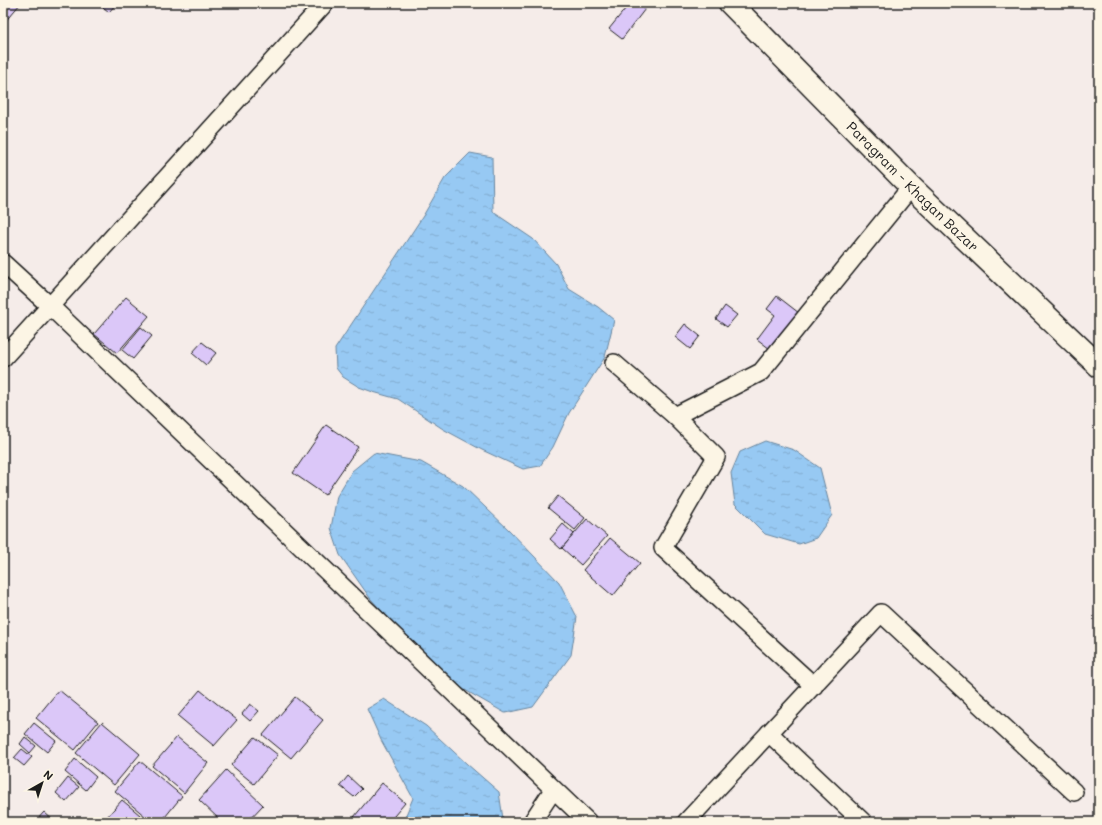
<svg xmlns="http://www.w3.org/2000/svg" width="1102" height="825" font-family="Mali,sans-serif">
  <defs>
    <pattern id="water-ripples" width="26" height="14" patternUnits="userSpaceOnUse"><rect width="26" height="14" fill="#97c9f3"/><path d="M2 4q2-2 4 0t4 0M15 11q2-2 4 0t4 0" fill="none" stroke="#82acd0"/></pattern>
  </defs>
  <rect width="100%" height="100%" fill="#f5ece9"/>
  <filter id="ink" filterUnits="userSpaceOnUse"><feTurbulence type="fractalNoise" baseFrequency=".025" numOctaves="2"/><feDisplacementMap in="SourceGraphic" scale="8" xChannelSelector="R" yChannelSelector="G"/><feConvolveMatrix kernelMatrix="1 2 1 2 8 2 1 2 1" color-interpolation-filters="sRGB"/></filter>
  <g filter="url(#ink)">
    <!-- water -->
    <g fill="url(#water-ripples)" stroke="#66849d">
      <polygon points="470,153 492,157 493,212 533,239 556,264 569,289 598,307 614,320 605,357 569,413 553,447 540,466 523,469 482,450 443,429 398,399 373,392 359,387 343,377 336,368 335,349 423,216 445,178"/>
      <polygon points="765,441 794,450 820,468 832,515 816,538 799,544 765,534 735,504 731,473 740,452"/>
      <polygon points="374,453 421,462 463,486 509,530 559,582 577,617 571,655 533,707 505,713 458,686 415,648 370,598 340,555 331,528 337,496 352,471"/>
      <polygon points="384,699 426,726 467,764 499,792 503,819 497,822 403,822 413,798 381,740 367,709"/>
    </g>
    <!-- building -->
    <g fill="#dbc7f8" stroke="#1c1c1c">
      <polygon points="3,3 21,3 3,24"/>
      <polygon points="98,3 117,3 109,12"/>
      <polygon points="630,3 638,3 645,9 622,39 609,29"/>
      <polygon points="777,296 799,313 770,349 757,339 775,315 767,309"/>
      <polygon points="126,297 149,316 117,353 94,334"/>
      <polygon points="725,306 737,315 727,327 716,319"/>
      <polygon points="685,324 700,336 690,349 675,337"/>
      <polygon points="141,327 152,336 133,359 122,350"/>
      <polygon points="202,342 216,353 206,365 192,353"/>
      <polygon points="326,425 358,447 325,495 293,473"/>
      <polygon points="558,496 585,518 575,530 548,508"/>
      <polygon points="587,519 607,536 581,565 562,548"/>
      <polygon points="563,524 574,534 561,549 550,539"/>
      <polygon points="610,538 640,563 613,596 583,570"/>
      <polygon points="59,690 98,722 75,750 36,718"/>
      <polygon points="200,690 237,720 214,746 178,716"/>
      <polygon points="295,697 323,720 291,758 263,735"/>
      <polygon points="250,704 259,711 250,721 242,714"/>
      <polygon points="102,722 140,754 114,785 76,753"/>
      <polygon points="34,723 56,741 47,752 25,734"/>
      <polygon points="25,737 36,746 30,753 20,744"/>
      <polygon points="177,737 208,763 184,793 152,766"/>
      <polygon points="255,737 278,755 254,784 231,765"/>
      <polygon points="22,749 32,757 24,766 14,758"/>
      <polygon points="75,759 96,777 86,790 65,772"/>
      <polygon points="140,761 182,796 161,822 152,822 115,791"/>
      <polygon points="226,770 263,805 247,822 222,822 199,800"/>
      <polygon points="348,776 362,789 354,797 340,786"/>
      <polygon points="68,778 79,787 66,802 56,793"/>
      <polygon points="382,783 405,803 389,822 360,822 354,817"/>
      <polygon points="122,800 140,815 135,822 111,822 106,818"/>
      <polygon points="44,812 55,822 35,822"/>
    </g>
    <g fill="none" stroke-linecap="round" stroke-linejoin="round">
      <defs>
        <g id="street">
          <polyline points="3,263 50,306 588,822"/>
          <polyline points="3,358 325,3"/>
          <polyline points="614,363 675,416 716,457 663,548 814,686"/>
          <polyline points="675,416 761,372 911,187"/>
          <polyline points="769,733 863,822"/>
          <polyline points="532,822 553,790"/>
          <polyline points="686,822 881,613 1074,792"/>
        </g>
        <g id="secondary">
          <path id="s1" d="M730,3L911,187L1099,366"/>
        </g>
      </defs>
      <!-- street casing -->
      <use href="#street" stroke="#1c1c1c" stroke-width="20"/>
      <!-- secondary casing -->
      <use href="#secondary" stroke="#1c1c1c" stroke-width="25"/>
      <!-- street -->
      <use href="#street" stroke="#fcf5e5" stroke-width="17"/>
      <!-- secondary -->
      <use href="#secondary" stroke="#fcf5e5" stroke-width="22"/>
    </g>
  </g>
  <g text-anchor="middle" stroke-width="3.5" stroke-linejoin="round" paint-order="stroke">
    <!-- street labels -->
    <g font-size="14" fill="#1c1c1c" stroke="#fcf5e5">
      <text dy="5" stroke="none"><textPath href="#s1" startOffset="259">Paragram - Khagan Bazar</textPath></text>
    </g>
  </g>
  <!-- margin -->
  <rect width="1102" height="825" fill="none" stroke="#fcf5e5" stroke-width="16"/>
  <rect x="8" y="8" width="1086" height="809" fill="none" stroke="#1c1c1c" stroke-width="1.5" filter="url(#ink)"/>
  <!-- north arrow -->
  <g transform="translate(42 783) rotate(39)" stroke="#fcf5e5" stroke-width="3" paint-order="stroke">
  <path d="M0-3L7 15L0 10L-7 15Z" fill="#1c1c1c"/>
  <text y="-6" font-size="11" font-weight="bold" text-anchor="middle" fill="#1c1c1c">N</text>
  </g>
</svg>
